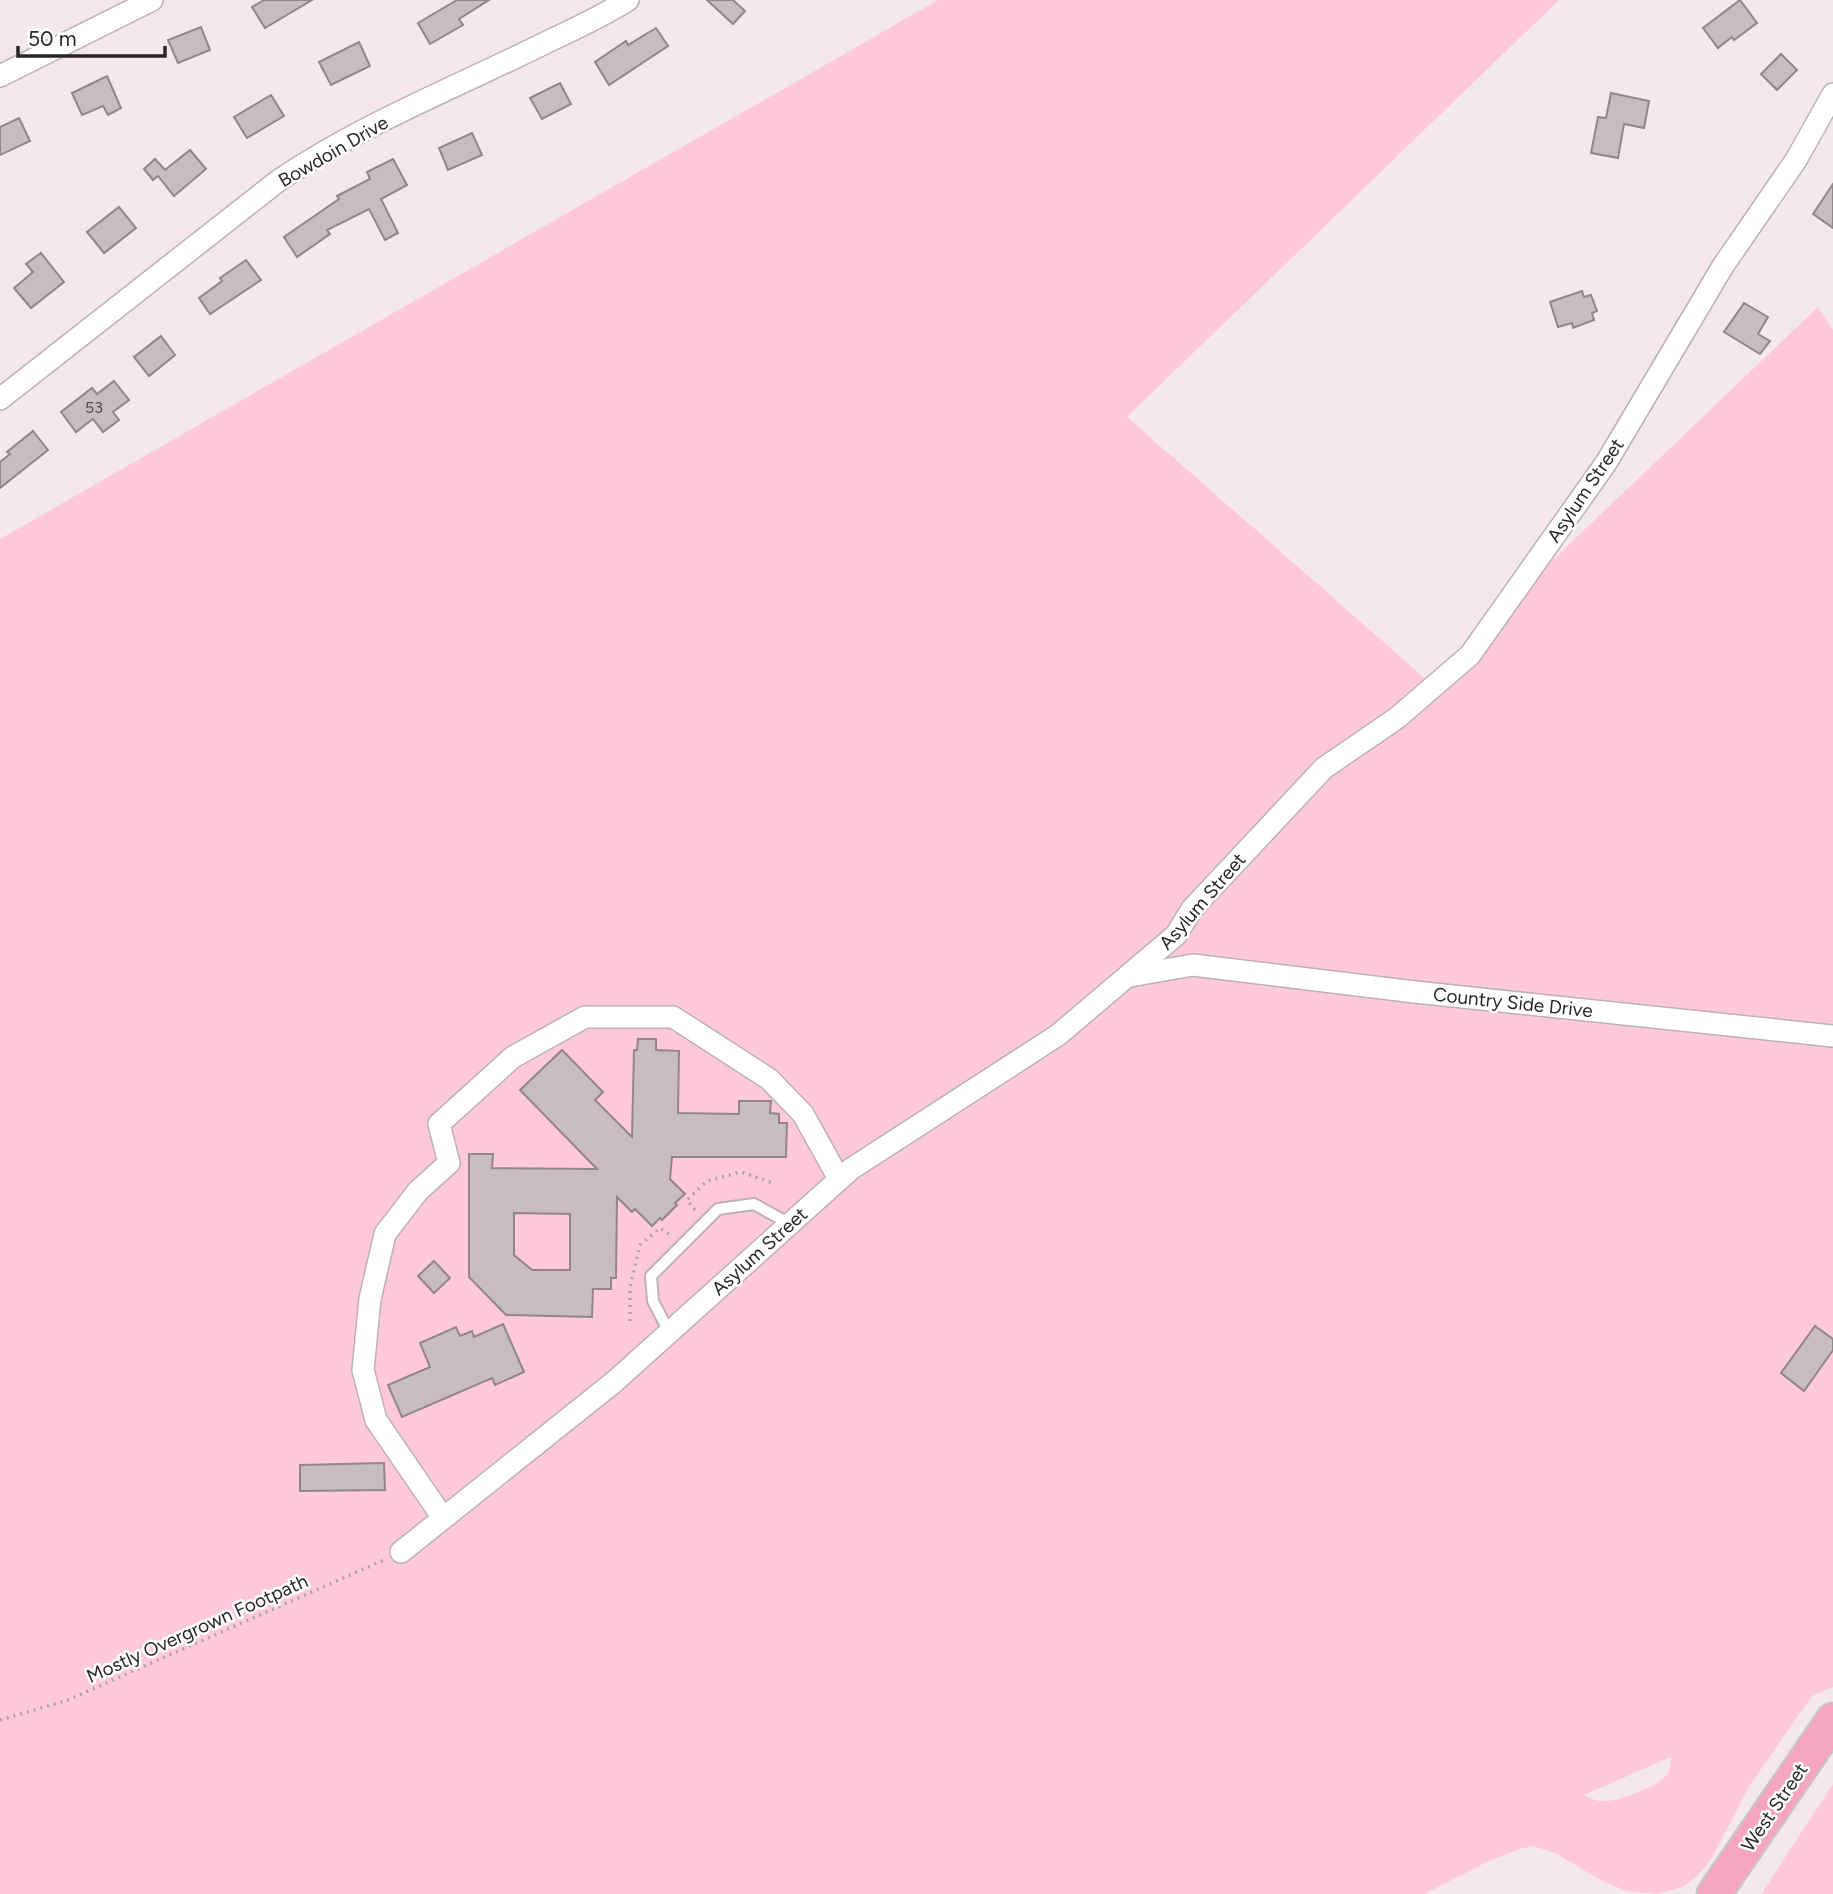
<svg xmlns="http://www.w3.org/2000/svg" width="1833" height="1894" font-family="Figtree,sans-serif">
  <rect width="100%" height="100%" fill="#f4e8eb"/>
  <!-- green -->
  <g fill="#ffc9d9" fill-rule="evenodd">
    <path d="M938,0H1559L1127,417L1427,680L1818,307L1833,330V1687L1812,1696L1750,1785L1710,1861L1698,1875L1683,1887L1657,1894L1627,1891L1604,1882L1555,1853L1533,1846L1519,1849L1483,1864L1424,1894H0V539ZM1671,1757C1672,1764 1671,1771 1665,1777C1655,1787 1614,1804 1599,1801C1594,1800 1589,1797 1584,1795Z"/>
    <polygon points="1833,1784 1833,1894 1761,1894"/>
  </g>
  <!-- building -->
  <g fill="#c8bcc0" stroke="#918689" stroke-width="2" fill-rule="evenodd">
    <polygon points="264,0 312,0 265,28 252,7"/>
    <polygon points="457,0 489,0 459,19 463,25 430,44 418,23"/>
    <polygon points="707,0 733,0 745,11 733,24"/>
    <polygon points="1740,0 1757,23 1734,40 1732,37 1718,48 1703,28"/>
    <polygon points="201,27 210,50 178,63 168,40"/>
    <polygon points="656,28 668,46 609,85 595,62 626,41 628,45"/>
    <polygon points="359,42 370,66 331,85 319,62"/>
    <polygon points="1781,54 1797,70 1777,90 1761,74"/>
    <polygon points="107,76 121,108 108,115 103,106 82,115 72,93"/>
    <polygon points="560,83 571,104 542,119 530,98"/>
    <polygon points="1611,93 1649,101 1644,128 1624,124 1618,158 1591,153 1598,117 1606,118"/>
    <polygon points="271,95 284,116 247,138 234,117"/>
    <polygon points="19,118 30,141 0,155 0,127"/>
    <polygon points="472,133 482,155 448,170 439,148"/>
    <polygon points="190,150 206,169 174,196 158,176 153,180 144,169 155,159 165,170"/>
    <polygon points="393,159 407,185 381,199 398,233 385,240 369,209 327,230 330,234 297,257 284,237 339,199 337,196 370,179 367,172"/>
    <polygon points="1833,184 1833,228 1813,214"/>
    <polygon points="119,207 136,228 104,253 87,232"/>
    <polygon points="41,253 64,282 31,308 14,288 33,272 26,264"/>
    <polygon points="246,260 261,280 210,314 199,298 222,281 220,278"/>
    <polygon points="1582,291 1584,297 1591,295 1597,311 1592,313 1594,320 1573,328 1572,323 1558,327 1550,302"/>
    <polygon points="1744,303 1768,317 1758,334 1770,341 1760,354 1724,332"/>
    <polygon points="161,336 175,355 149,376 134,357"/>
    <polygon points="114,381 129,400 113,412 119,420 103,432 93,419 76,432 61,412 92,388 97,394"/>
    <polygon points="33,431 48,450 0,488 0,462 10,454 7,452"/>
    <path d="M638,1039H656V1050L679,1051L678,1113L739,1114V1101H771L770,1113L779,1114V1123H787L786,1157H672L670,1179L685,1194L675,1203L677,1205L662,1220L660,1218L652,1226L635,1209L632,1212L617,1197L616,1278H611V1289H593L592,1317L506,1315L469,1277V1154H493L492,1168L597,1169L520,1090L562,1050L603,1092L595,1100L632,1137L634,1050H637ZM514,1213L570,1214V1270H532L514,1255Z"/>
    <polygon points="434,1261 450,1278 434,1293 418,1276"/>
    <polygon points="503,1324 524,1372 495,1385 492,1378 402,1417 388,1385 430,1367 420,1343 456,1327 460,1336 472,1331 474,1337"/>
    <polygon points="1815,1326 1833,1339 1833,1350 1804,1391 1781,1373"/>
    <polygon points="384,1463 385,1490 300,1491 300,1465"/>
  </g>
  <g fill="none" stroke-linecap="round" stroke-linejoin="round">
    <defs>
      <polyline id="service" points="669,1332 653,1301 651,1276 718,1209 754,1204 790,1224"/>
      <g id="minor">
        <polyline points="0,76 152,0"/>
        <path d="M0,399L278,181C360,125 454,88 543,44C572,30 601,17 628,0"/>
        <polyline points="1130,976 1193,965 1415,992 1833,1036"/>
        <polyline points="443,1518 376,1420 363,1370 370,1299 385,1234 418,1191 449,1163 439,1124 513,1057 585,1017 673,1017 769,1079 803,1114 839,1179"/>
        <polyline points="401,1552 614,1382 851,1169 1058,1035 1176,935 1192,909 1324,768 1397,718 1470,655 1606,463 1723,266 1796,160 1833,94"/>
      </g>
      <polyline id="primary" points="1714,1894 1833,1720"/>
    </defs>
    <!-- service casing -->
    <use href="#service" stroke="#bcb1b4" stroke-width="14"/>
    <!-- minor casing -->
    <use href="#minor" stroke="#bcb1b4" stroke-width="24"/>
    <!-- primary casing -->
    <use href="#primary" stroke="#c8c7c7" stroke-width="37"/>
    <!-- path -->
    <g stroke="#aca3a5" stroke-width="3.5" stroke-dasharray="2 5" stroke-linecap="butt">
      <polyline points="695,1210 687,1200 707,1181 741,1172 773,1183"/>
      <polyline points="630,1321 630,1287 640,1245 660,1228 670,1235"/>
      <polyline points="0,1720 68,1700 384,1560"/>
    </g>
    <!-- service -->
    <use href="#service" stroke="#fff" stroke-width="10"/>
    <!-- minor -->
    <use href="#minor" stroke="#fff" stroke-width="21"/>
    <!-- primary -->
    <use href="#primary" stroke="#f5a4c2" stroke-width="33"/>
  </g>
  <g text-anchor="middle" stroke-width="5" stroke-linejoin="round" paint-order="stroke">
    <!-- number labels -->
    <g font-size="16" fill="#524c4d">
      <text x="94" y="413">53</text>
    </g>
    <!-- street labels -->
    <g font-size="19" fill="#2a2627" stroke="#fff">
      <text transform="translate(333 151) rotate(-30)" y="7">Bowdoin Drive</text>
      <text transform="translate(1585 490) rotate(-56)" y="7">Asylum Street</text>
      <text transform="translate(1202 901) rotate(-49)" y="7">Asylum Street</text>
      <text transform="translate(1513 1002) rotate(6)" y="7">Country Side Drive</text>
      <text transform="translate(759 1251) rotate(-42)" y="7">Asylum Street</text>
      <text transform="translate(197 1628) rotate(-24)" y="7">Mostly Overgrown Footpath</text>
      <text transform="translate(1774 1807) rotate(-56)" y="7">West Street</text>
    </g>
  </g>
  <!-- scale -->
  <path d="M18 46v10h147v-10" fill="none" stroke="#2a2627" stroke-width="3.5"/>
  <text x="28" y="46" font-size="21" fill="#2a2627" stroke="#ffffff" stroke-width="5" paint-order="stroke">50 m</text>
</svg>
